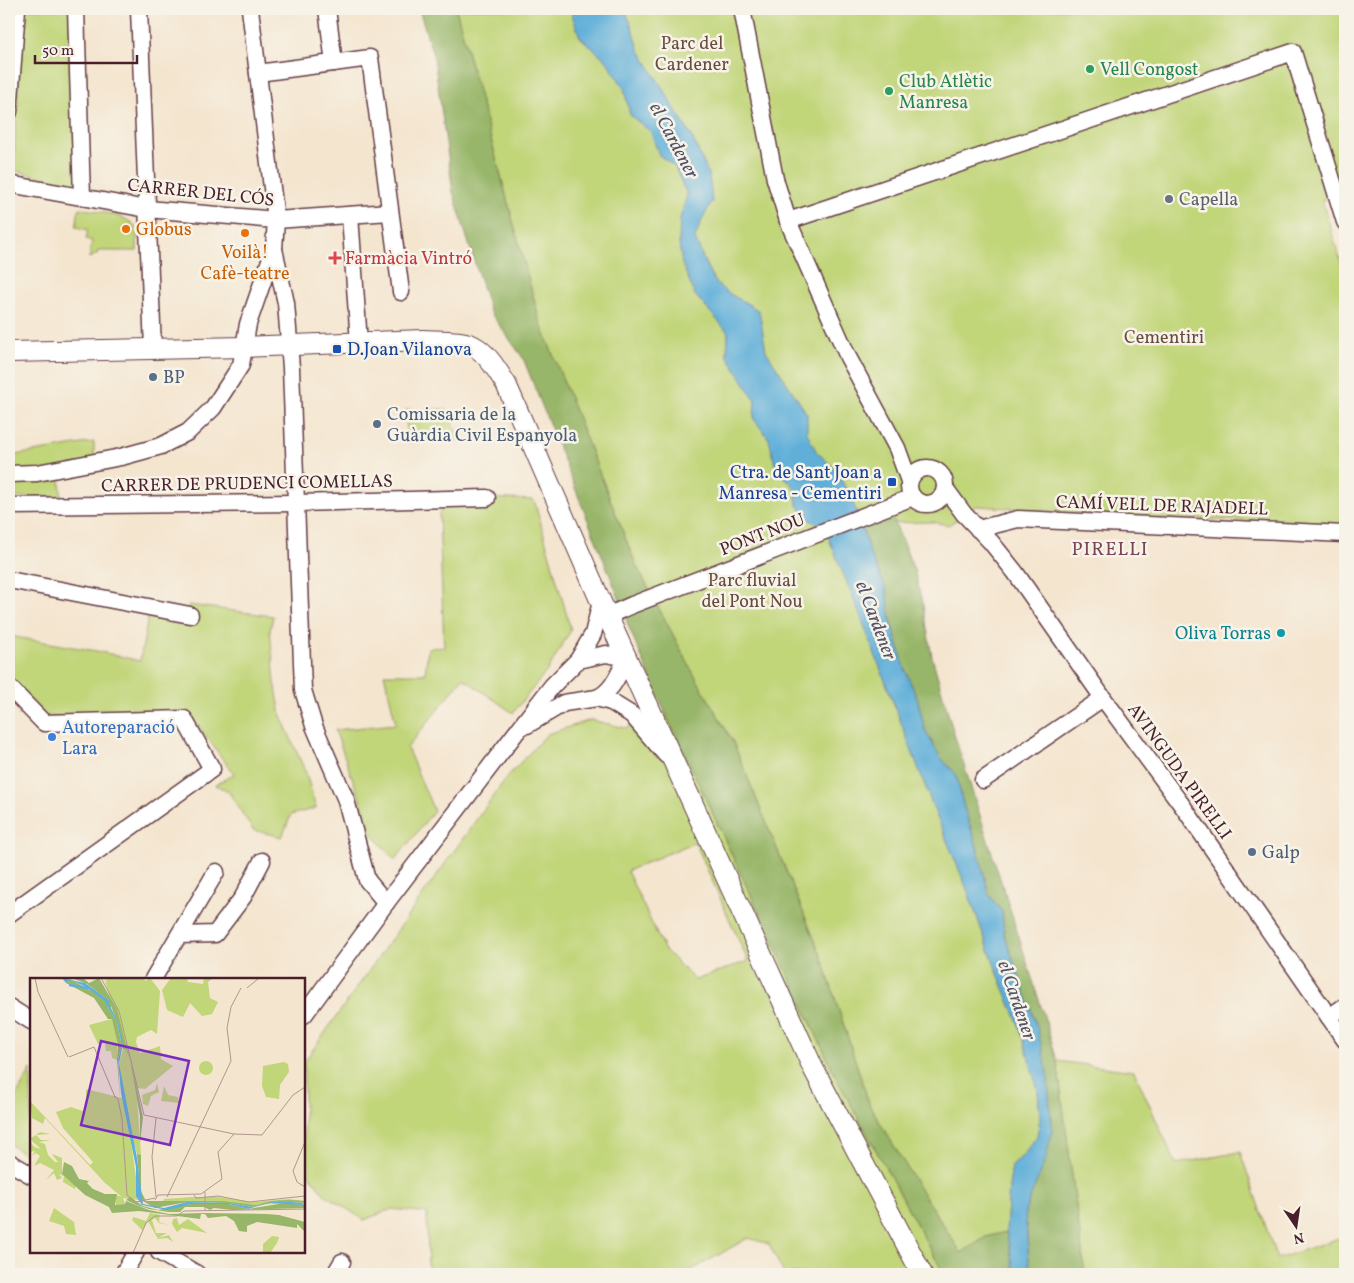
<svg xmlns="http://www.w3.org/2000/svg" width="1354" height="1283" font-family="Vollkorn,serif">
  <rect width="100%" height="100%" fill="#f7f3e8"/>
  <filter id="ink" filterUnits="userSpaceOnUse"><feTurbulence type="fractalNoise" baseFrequency=".02" numOctaves="2"/><feDisplacementMap in="SourceGraphic" scale="10" xChannelSelector="R" yChannelSelector="G"/><feConvolveMatrix kernelMatrix="1 2 1 2 8 2 1 2 1" color-interpolation-filters="sRGB"/></filter>
  <filter id="wash" filterUnits="userSpaceOnUse"><feTurbulence type="fractalNoise" baseFrequency=".0096" numOctaves="4" result="noise"/><feDisplacementMap in="SourceGraphic" scale="20" xChannelSelector="R" yChannelSelector="G"/><feGaussianBlur stdDeviation="1.12" result="paint"/><feColorMatrix in="noise" values="0 0 0 0 0 0 0 0 0 0 0 0 0 0 0 0 0 1.4 0 .05"/><feComposite in="paint" operator="in"/></filter>
  <g filter="url(#wash)">
    <rect width="100%" height="100%" fill="#f4e5cf"/>
    <!-- green -->
    <g fill="#c1d579" stroke="#867a52" fill-rule="evenodd">
      <polygon points="23,9 71,9 77,186 13,170"/>
      <polygon points="456,9 570,9 580,37 606,60 624,88 630,115 651,132 659,155 675,167 687,195 680,219 679,243 682,264 695,295 728,332 727,355 755,400 754,419 769,439 776,469 795,488 797,504 825,529 860,615 937,817 965,884 996,969 1019,1025 1038,1090 1040,1119 1037,1136 1023,1156 1012,1165 1009,1187 1006,1232 986,1237 961,1253 918,1186 870,1106 822,958 733,742 692,671 636,565 540,322"/>
      <path d="M625,9H1345V192L1322,200L1345,276V526L1289,521L1159,519L980,506H976L949,525L933,522L895,523L884,508L859,517L847,490L836,470L816,451L807,433V414L766,351L759,311C748,303 736,298 725,291C709,279 703,256 695,239L700,224L712,201L709,175L693,139L639,49L632,27Z"/>
      <path d="M79,208C93,211 128,214 135,227C138,234 137,243 137,251H98L97,254L89,258L92,241L86,239L88,230L76,227Z"/>
      <polygon points="447,409 460,440 407,442 406,410"/>
      <polygon points="94,442 94,453 100,469 60,476 61,496 9,498 9,456"/>
      <polygon points="487,498 534,500 571,630 547,671 513,713 463,678 407,748 434,811 395,860 373,835 335,730 396,724 384,674 425,674 428,648 444,647 439,514 447,499"/>
      <polygon points="189,605 273,616 270,631 275,682 281,716 306,773 316,808 291,815 282,837 253,830 228,791 215,785 234,774 190,715 48,717 9,679 9,636 97,651 140,661 148,617 185,623"/>
      <path d="M665,712L838,1081L944,1274H784L769,1244L748,1238L685,1274H428L427,1213L392,1209L364,1220L324,1194L304,1167V1062L506,778L547,734L591,720L626,728ZM695,842L748,961L695,980L664,949L627,871Z"/>
      <polygon points="1057,1061 1134,1071 1176,1164 1240,1152 1277,1259 1345,1236 1345,1274 1085,1274"/>
      <polygon points="31,1070 31,1158 9,1144 9,1109"/>
    </g>
    <!-- forest -->
    <g fill="#98b669" stroke="#716a4a">
      <polygon points="419,9 456,9 540,322 636,565 692,671 733,742 822,958 870,1106 918,1186 961,1253 986,1237 1006,1232 1015,1274 944,1274 838,1081 665,712 628,625 617,593 523,358 490,312 453,192 434,58"/>
      <polygon points="885,508 895,523 914,570 923,605 932,657 954,734 1045,1019 1057,1061 1085,1274 1030,1274 1030,1273 1025,1211 1052,1131 1047,1071 1037,1027 1004,934 1002,912 989,895 976,843 964,808 956,774 940,757 925,730 918,701 905,669 892,625 886,588 870,554 859,517"/>
    </g>
    <!-- water -->
    <path fill="#5eafd9" stroke="#546782" d="M570,9H625L632,27L639,49L693,139L709,175L712,201L700,224L695,239C703,256 709,280 725,291C736,298 748,303 759,311L766,351L807,414V433L816,451L835,470L847,490L859,517L870,554L886,588L892,625L905,669L918,701L925,730L940,757L956,774L964,808L976,843L989,895L1002,912L1004,934L1037,1027L1047,1071L1052,1131L1046,1158L1025,1211L1030,1274H1015L1006,1232L1009,1187L1012,1165L1023,1156L1037,1136L1040,1119L1038,1090L1019,1025L996,969L965,884L937,817L860,615L825,529L807,518L797,504L795,488L776,469L769,439L754,419L755,400L727,355L728,332L695,295L682,264L679,243L680,219L687,195L675,167L659,155L651,132L630,115L624,88L606,60L580,37Z"/>
  </g>
  <g filter="url(#ink)">
    <g fill="none" stroke-linecap="round" stroke-linejoin="round">
      <defs>
        <g id="minor">
          <polyline points="76,9 82,197"/>
          <polyline points="139,9 153,349"/>
          <polyline points="327,9 334,63"/>
          <polyline points="742,9 775,179 788,221 848,357 897,448 909,481"/>
          <polyline points="258,73 370,58 401,292"/>
          <polyline points="9,112 17,9"/>
          <polyline points="9,184 147,209 276,220 390,212"/>
          <polyline points="350,215 359,343"/>
          <polyline points="788,221 1293,52 1345,222"/>
          <polyline points="274,249 286,303 291,368 303,690 314,726 346,800 367,880 386,903"/>
          <circle cx="927" cy="486" r="18"/>
          <polyline points="9,474 37,473 121,457 161,446 188,432 213,408 241,365 248,324 274,249 276,220 250,9"/>
          <polyline points="945,488 964,514 991,542 1015,572 1103,698 1184,808 1345,1040"/>
          <polyline points="9,506 297,503 487,498"/>
          <polyline points="978,529 1018,519 1345,534"/>
          <polyline points="9,580 190,615"/>
          <polyline points="607,616 632,605 913,497"/>
          <path d="M578,660L606,654L627,658C618,674 614,690 597,698"/>
          <polyline points="9,687 44,723 184,719 212,769 9,914"/>
          <polyline points="527,725 564,703 597,698 611,702 632,715 666,755"/>
          <polyline points="983,780 1103,698"/>
          <polyline points="180,935 215,934 243,897 262,861"/>
          <polyline points="153,979 216,872"/>
          <polyline points="9,1007 31,1021"/>
          <polyline points="304,1015 386,903 515,734 552,686 578,660 593,634 601,602"/>
          <polyline points="1329,1017 1345,1006"/>
          <polyline points="9,1162 31,1175"/>
          <polyline points="159,1252 197,1274"/>
          <polyline points="123,1274 136,1252"/>
          <polyline points="335,1274 342,1262"/>
        </g>
        <path id="major" d="M9,352L244,347L423,340C438,341 465,339 477,348C490,357 498,372 506,384L601,602L813,1068L922,1274"/>
      </defs>
      <!-- minor casing -->
      <use href="#minor" stroke="#643d44" stroke-width="19"/>
      <!-- major casing -->
      <use href="#major" stroke="#643d44" stroke-width="22"/>
      <!-- minor -->
      <use href="#minor" stroke="#fff" stroke-width="16"/>
      <!-- major -->
      <use href="#major" stroke="#fff" stroke-width="20"/>
    </g>
  </g>
  <!-- markers -->
  <g fill="#2e9e5b" stroke="#f7f3e8" stroke-width="2">
    <circle cx="1090" cy="69" r="5"/>
    <circle cx="889" cy="91" r="5"/>
  </g>
  <circle fill="#6b7280" stroke="#f7f3e8" stroke-width="2" cx="1169" cy="199" r="5"/>
  <g fill="#e8710a" stroke="#f7f3e8" stroke-width="2">
    <circle cx="126" cy="229" r="5"/>
    <circle cx="245" cy="233" r="5"/>
  </g>
  <path fill="#e0444e" stroke="#f7f3e8" stroke-width="2" d="M332.5 250.5h5v5h5v5h-5v5h-5v-5h-5v-5h5z"/>
  <g fill="#1a4fb4" stroke="#f7f3e8" stroke-width="2">
    <rect x="332" y="344" width="10" height="10" rx="2.5"/>
    <rect x="887" y="477" width="10" height="10" rx="2.5"/>
  </g>
  <g fill="#5c6f8a" stroke="#f7f3e8" stroke-width="2">
    <circle cx="153" cy="377" r="5"/>
    <circle cx="377" cy="424" r="5"/>
    <circle cx="1252" cy="852" r="5"/>
  </g>
  <circle fill="#0f9aa8" stroke="#f7f3e8" stroke-width="2" cx="1281" cy="633" r="5"/>
  <circle fill="#3f7fe0" stroke="#f7f3e8" stroke-width="2" cx="52" cy="737" r="5"/>
  <g text-anchor="middle" stroke-width="5" stroke-linejoin="round" paint-order="stroke">
    <!-- park labels -->
    <g font-size="18" fill="#684c3e" stroke="#f7f3e8">
      <text x="692" y="49">Parc del<tspan x="692" dy="21">Cardener</tspan></text>
      <text x="1164" y="343">Cementiri</text>
      <text x="752" y="586">Parc fluvial<tspan x="752" dy="21">del Pont Nou</tspan></text>
    </g>
    <!-- leisure labels -->
    <g font-size="18" fill="#27864d" stroke="#f7f3e8" text-anchor="start">
      <text x="1100" y="75">Vell Congost</text>
      <text x="899" y="87">Club Atlètic<tspan x="899" dy="21">Manresa</tspan></text>
    </g>
    <!-- street labels -->
    <g font-size="18" fill="#4a1f2b" stroke="#f7f3e8">
      <text transform="translate(201 192) rotate(6)" y="6">CARRER DEL CÓS</text>
      <text transform="translate(247 483) rotate(-1)" y="6">CARRER DE PRUDENCI COMELLAS</text>
      <text transform="translate(1162 505) rotate(2)" y="6">CAMÍ VELL DE RAJADELL</text>
      <text transform="translate(762 534) rotate(-21)" y="6">PONT NOU</text>
      <text transform="translate(1180 771) rotate(54)" y="6">AVINGUDA PIRELLI</text>
    </g>
    <!-- worship labels -->
    <g font-size="18" fill="#5b616d" stroke="#f7f3e8" text-anchor="start">
      <text x="1179" y="205">Capella</text>
    </g>
    <!-- food labels -->
    <g font-size="18" fill="#c56008" stroke="#f7f3e8" text-anchor="start">
      <text x="136" y="235">Globus</text>
      <text x="245" y="258" text-anchor="middle">Voilà!<tspan x="245" dy="21">Cafè-teatre</tspan></text>
    </g>
    <!-- health labels -->
    <g font-size="18" fill="#be3a42" stroke="#f7f3e8" text-anchor="start">
      <text x="345" y="264">Farmàcia Vintró</text>
    </g>
    <!-- transit labels -->
    <g font-size="18" fill="#164399" stroke="#f7f3e8" text-anchor="start">
      <text x="347" y="355">D.Joan Vilanova</text>
      <text x="882" y="478" text-anchor="end">Ctra. de Sant Joan a<tspan x="882" dy="21">Manresa - Cementiri</tspan></text>
    </g>
    <!-- service labels -->
    <g font-size="18" fill="#4e5e75" stroke="#f7f3e8" text-anchor="start">
      <text x="163" y="383">BP</text>
      <text x="387" y="420">Comissaria de la<tspan x="387" dy="21">Guàrdia Civil Espanyola</tspan></text>
      <text x="1262" y="858">Galp</text>
    </g>
    <!-- culture labels -->
    <g font-size="18" fill="#0d838f" stroke="#f7f3e8" text-anchor="end">
      <text x="1271" y="639">Oliva Torras</text>
    </g>
    <!-- shop labels -->
    <g font-size="18" fill="#366cbe" stroke="#f7f3e8" text-anchor="start">
      <text x="62" y="733">Autoreparació<tspan x="62" dy="21">Lara</tspan></text>
    </g>
    <!-- water labels -->
    <g font-size="19" font-style="italic" fill="#515168" stroke="#f7f3e8">
      <text transform="translate(675 140) rotate(62)" y="7">el Cardener</text>
      <text transform="translate(877 620) rotate(69)" y="7">el Cardener</text>
      <text transform="translate(1018 1000) rotate(71)" y="7">el Cardener</text>
    </g>
    <!-- neighbourhood labels -->
    <g font-size="19" letter-spacing="1" fill="#7a4657" stroke="#f7f3e8">
      <text x="1110" y="555">PIRELLI</text>
    </g>
  </g>
  <!-- overview -->
  <g transform="translate(30 978)">
    <rect width="275" height="275" fill="#f4e5cf"/>
    <path d="M74,0L77,5L76,0H112L116,3L120,0L130,13L127,56L121,52L107,59L106,64L110,75L130,68L131,81L143,88L115,111L107,110ZM141,0H157L158,4L173,6L174,0H183L178,4L180,20L188,24L182,36L172,38L160,25L153,39L137,32L132,12ZM82,41L87,54V82L82,80L81,73H76L75,65L68,66L59,47ZM93,71H96L100,82L107,120L111,177L107,176L98,144L89,85ZM169 90a7 7 0 1 1 14 0a7 7 0 1 1-14 0ZM254,84L258,86L259,94L250,107L249,121L236,119L232,108L233,88ZM127,105L129,114L121,118L118,128L113,126L112,117L125,112ZM134,108L138,117L148,119L149,125L131,123ZM56,111L92,120L98,141L109,222L93,220L95,226L88,227L100,232L86,229V217L92,219L75,205L4,128L15,140L13,146L2,140L0,123L60,187L63,184L33,150L26,134L41,129L56,134ZM10,154L20,156L6,157L11,162H21L9,164L15,166L18,177L25,184H28L22,176L32,180V196L46,207L45,211L33,204L34,198L29,196L32,200L27,202L24,195L16,202L24,192L10,185L4,188L10,178L6,175L2,178L5,173L0,174V163L4,169L11,171L0,161ZM163,219H188L223,224L259,221L275,223L227,227L175,223L131,226L134,221ZM24,230L44,244L46,257L36,256L34,248L19,243ZM120,235L130,237L129,244L138,247L129,245L125,240L122,242L126,255H137L128,260L139,257L143,264L137,260L128,261L118,243L112,252L102,242L103,239L116,243ZM147,240L149,247L158,241L177,255L152,250L147,254L142,246L143,241ZM242,258L249,259L247,265L240,275H233V266Z" fill="#c1d579"/>
    <path d="M30,0L36,5L35,0L38,4L40,1L79,23L57,6L42,0H53L59,5L69,0L87,31L107,110L113,139L110,165V138L100,82L96,71H93L88,46L81,28L80,31L77,27L87,44L92,68L88,81L90,120L87,82L88,67L82,41H78L64,20L36,5ZM107,176L111,177V214L113,217L116,223H192L227,227L241,223L258,222L275,223V225L248,223L222,229L199,225L157,224L125,230L111,222ZM34,184L42,188L49,201L59,203L57,205L63,211L75,216H87L85,227L95,226L96,223L119,232L139,236L173,235L237,236L249,237L275,244V254L267,246V250L227,244L217,248V254L209,253L204,243L196,238L178,240L175,236H171L170,241L109,233L82,235L79,229L55,217L32,196ZM100,219L113,228L128,232L161,226H199L218,231L254,225L275,227V230L203,232L184,230L180,232L174,229H155L150,234H139L119,231L107,227L96,222Z" fill="#98b669"/>
    <path d="M32,0L55,5L81,24H78L88,44L93,66L89,85L107,180L113,226L134,230L157,224L199,225L222,229L238,225L250,223L272,225L275,227L239,225L218,231L199,226H161L137,232L112,227L106,218V189L91,115L88,81L92,68L87,44L74,22L54,8L41,2L36,5Z" fill="#5eafd9"/>
    <path fill="none" stroke="#5eafd9" stroke-width="2.5" d="M39,7L58,10"/>
    <path fill="none" stroke="#b0968d" stroke-width="1" d="M5,0L8,14L38,79M71,0L89,33L114,137L204,156L232,157L263,117L275,109M217,10L229,0M39,79L64,69L85,119M84,118L88,121L92,141L97,217L106,224L125,220M275,164L263,193L267,204L275,209M146,200L201,83L197,50L201,29L211,10M175,214V232M164,217L166,220L188,218L219,224L275,218M126,219L122,179L126,140M137,219L146,200M125,222L128,217L171,216L192,201L188,174L204,156M103,275L116,245L125,238H147L154,233L275,231"/>
    <path fill="#7b2cbf" fill-opacity="0.15" stroke="#7b2cbf" stroke-width="2.5" d="M71,63L159,83L140,167L51,147Z"/>
    <rect width="275" height="275" fill="none" stroke="#4a1f2b" stroke-width="2.5"/>
  </g>
  <!-- margin -->
  <rect width="1354" height="1283" fill="none" stroke="#f7f3e8" stroke-width="30"/>
  <!-- north arrow -->
  <g transform="translate(1296 1226) rotate(167)" stroke="#f7f3e8" stroke-width="4" paint-order="stroke">
  <path d="M0-4L9 19L0 12L-9 19Z" fill="#4a1f2b"/>
  <text y="-8" font-size="14" font-weight="bold" text-anchor="middle" fill="#4a1f2b">N</text>
  </g>
  <!-- scale -->
  <path d="M35 55v8h102v-8" fill="none" stroke="#4a1f2b" stroke-width="2.5"/>
  <text x="42" y="55" font-size="15" fill="#4a1f2b" stroke="#f7f3e8" stroke-width="4" paint-order="stroke">50 m</text>
</svg>
